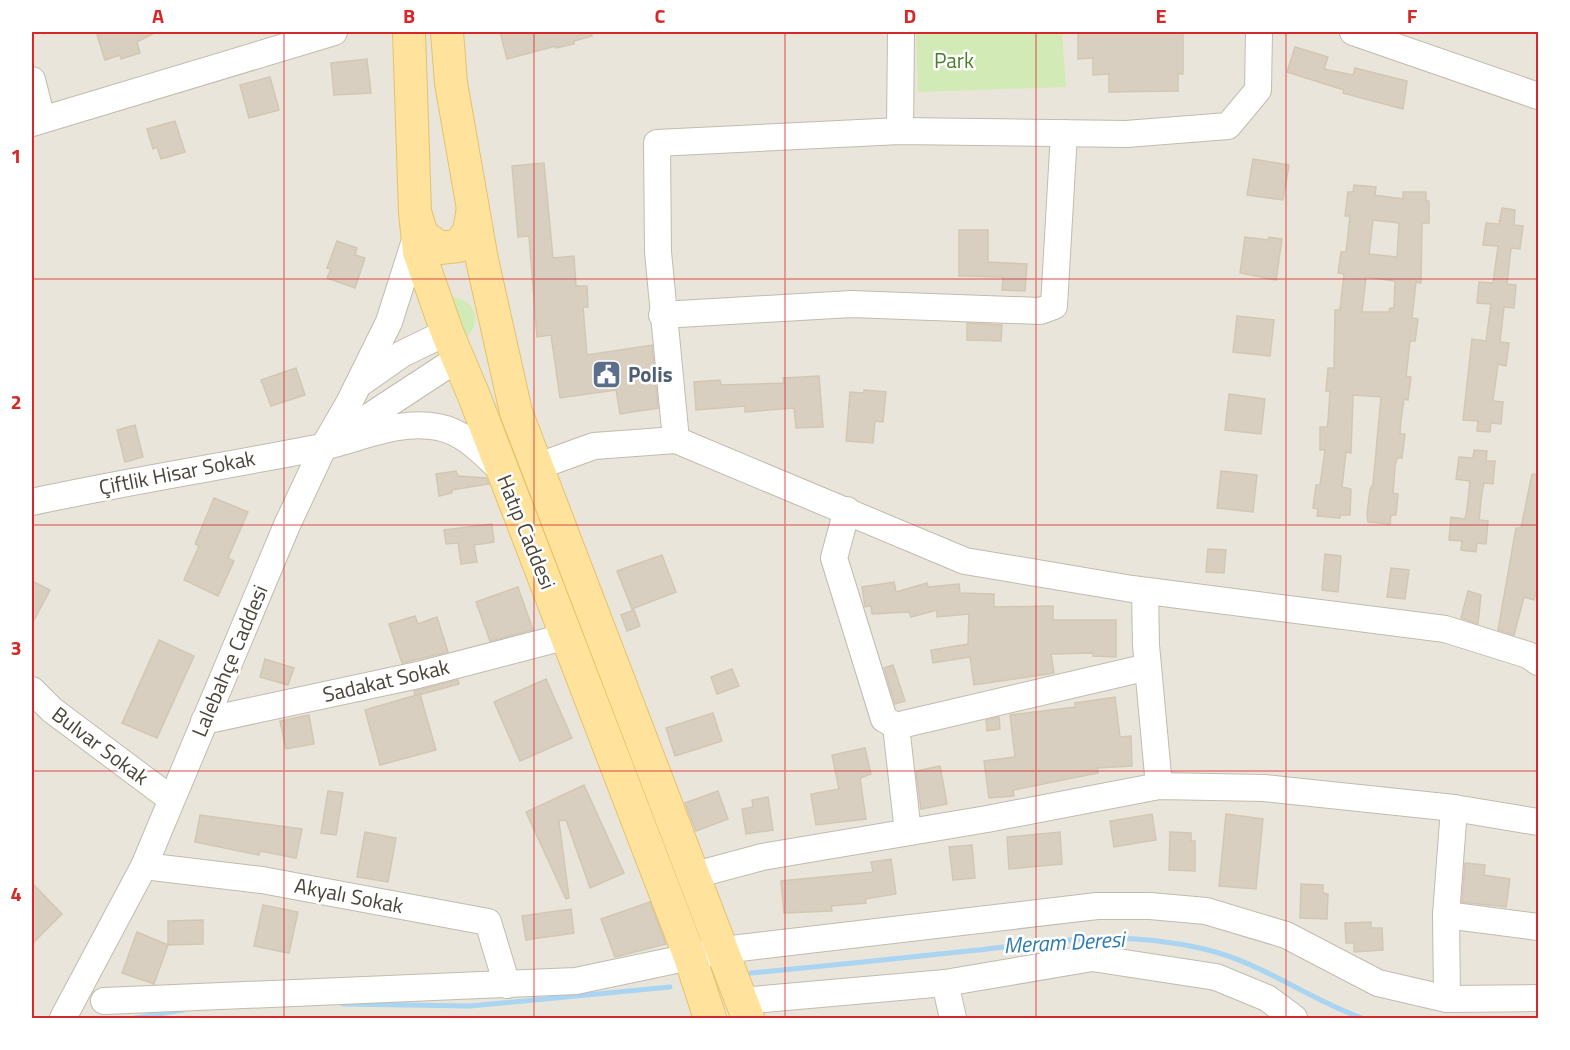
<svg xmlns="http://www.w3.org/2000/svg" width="1570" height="1050" font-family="'Titillium Web',sans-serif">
  <rect width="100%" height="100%" fill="#f6f3ec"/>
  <!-- residential -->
  <rect fill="#eae5da" x="32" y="32" width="1506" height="986"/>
  <!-- green -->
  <g fill="#d2eab5">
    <polygon points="916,32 1062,32 1066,87 918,92"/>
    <path d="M453,297C477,300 483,325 464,339L446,298Z"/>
  </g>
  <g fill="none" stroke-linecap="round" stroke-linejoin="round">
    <!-- stream -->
    <g stroke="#a9d4f2" stroke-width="5">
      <path d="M751,973C827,966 902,958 978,950C1059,941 1123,929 1204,949C1261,962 1308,999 1362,1018"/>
      <polyline points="343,1004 470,1006 670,987"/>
      <polyline points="135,1018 183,1010"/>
    </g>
  </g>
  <!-- building -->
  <g fill="#d8cfc1" stroke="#d3c7b4" stroke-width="1.5" fill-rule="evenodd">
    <polygon points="107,32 156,32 137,42 140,53 121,59 120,55 105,60 97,35"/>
    <polygon points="500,32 591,32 592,36 574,41 574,44 556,48 556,46 507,59"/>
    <polygon points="1078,32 1183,32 1183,74 1178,74 1178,91 1109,92 1109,74 1093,75 1093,58 1078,59"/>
    <polygon points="1295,47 1328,57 1324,69 1353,75 1355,68 1407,81 1403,109 1343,93 1344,90 1287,72"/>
    <polygon points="367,59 371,93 334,95 331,63"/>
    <polygon points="270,77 279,110 249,118 240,85"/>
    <polygon points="175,121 185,152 161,159 157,147 153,149 147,129"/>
    <polygon points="1253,159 1289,165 1283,200 1247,195"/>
    <polygon points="544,163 553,258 574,256 576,286 587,286 588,307 583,307 587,355 652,345 658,408 620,414 616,390 560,398 551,335 537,337 529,236 518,237 512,166"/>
    <path d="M1354,185L1376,187L1375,195L1403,199V192H1426V201H1429V223H1422L1421,283L1416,282L1412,318L1418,319L1415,341H1410L1407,369L1406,376L1411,377L1408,400L1404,399L1401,420L1400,434H1405L1402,458H1397L1395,466L1393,493L1398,494L1396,515H1391L1390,524L1368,522L1367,514L1370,490L1373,484L1381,397L1353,395L1351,453L1346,452L1342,487L1351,489L1350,515H1340V518L1317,516L1318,509L1313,508L1316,485H1320L1325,450H1320V427H1327L1328,421L1330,391H1326L1328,368H1334L1335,310H1340L1344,274L1338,273L1341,252H1346L1350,216H1345L1348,192H1353ZM1373,220L1399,223L1397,257L1369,254ZM1366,277L1395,281L1394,308H1390L1389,312H1362Z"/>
    <polygon points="1502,208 1515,210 1514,225 1523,226 1520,249 1511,248 1507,284 1516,285 1514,308 1504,307 1500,342 1509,343 1506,366 1498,364 1493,401 1503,402 1501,424 1491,423 1490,432 1477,431 1478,421 1463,420 1472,339 1486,341 1489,318 1491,304 1477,303 1479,282 1493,283 1498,246 1483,245 1486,223 1499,224"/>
    <polygon points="959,230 988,230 988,262 1027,264 1025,291 1002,290 1003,277 959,276"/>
    <polygon points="1245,237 1268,240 1269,237 1282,239 1276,280 1240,273"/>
    <polygon points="337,241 357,248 355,255 365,258 355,288 327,278 331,269 327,268"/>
    <polygon points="1237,316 1274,320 1270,356 1233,352"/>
    <polygon points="967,323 1002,325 1001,341 967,340"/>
    <polygon points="296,368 305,395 271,406 261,380"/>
    <polygon points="819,376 823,427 796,428 794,408 745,412 745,406 696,410 694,382 720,380 721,385 784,383 783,378"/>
    <polygon points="864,390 886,392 883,422 875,421 873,443 846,441 850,392 864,393"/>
    <polygon points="1229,394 1265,399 1261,434 1225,430"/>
    <polygon points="135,425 143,457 125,462 117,430"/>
    <polygon points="1474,450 1487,451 1486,461 1495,461 1493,484 1484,483 1482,492 1479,520 1488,521 1486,544 1477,543 1476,552 1461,550 1462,541 1449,540 1451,517 1465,519 1467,509 1470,481 1456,479 1459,457 1473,458"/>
    <polygon points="456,471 458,476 486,478 489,484 452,490 452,493 439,496 436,474"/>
    <polygon points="1221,471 1257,475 1253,512 1217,508"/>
    <polygon points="1532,474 1539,475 1539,582 1534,600 1524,597 1514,635 1498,630 1516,528 1521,528"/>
    <polygon points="214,498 248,512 228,558 234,561 218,596 184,580 199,546 195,544"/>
    <polygon points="492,524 494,542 474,545 477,562 461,564 458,543 446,544 444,530"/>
    <polygon points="1208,549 1226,550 1224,573 1206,572"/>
    <polygon points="1325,554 1341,556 1338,592 1322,590"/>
    <polygon points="662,555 676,592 632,609 617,571"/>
    <polygon points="1391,568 1409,570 1405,599 1387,597"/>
    <polygon points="32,581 50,590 32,624"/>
    <polygon points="894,582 896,592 927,583 928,587 959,584 960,593 994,594 994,607 1053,606 1053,620 1116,620 1116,657 1093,656 1093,653 1051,654 1054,673 974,685 970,657 933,663 931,650 968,644 969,614 937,617 937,610 911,617 909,612 872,614 871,606 865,607 862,587"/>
    <polygon points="518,587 533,630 490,641 476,602"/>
    <polygon points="1468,591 1481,595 1478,624 1461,618"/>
    <polygon points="634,610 640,626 627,631 621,615"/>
    <polygon points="415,616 418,624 437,617 448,652 402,663 389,624"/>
    <polygon points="159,640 194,656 157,738 122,723"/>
    <polygon points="265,659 294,668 288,685 260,677"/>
    <polygon points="893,665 905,701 895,704 884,668"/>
    <polygon points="732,669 739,686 717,694 711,677"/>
    <polygon points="546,679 572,738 520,761 494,702"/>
    <polygon points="458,680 459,684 415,696 414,691"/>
    <polygon points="420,694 436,750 380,765 365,710"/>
    <polygon points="1115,697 1120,737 1131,736 1132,766 1097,768 1098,773 1013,790 1014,796 989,798 984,761 1015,757 1010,715 1075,707 1075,703"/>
    <polygon points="713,713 722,741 675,756 666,728"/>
    <polygon points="309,715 314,744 286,749 280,721"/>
    <polygon points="999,717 1000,729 987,731 986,720"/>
    <polygon points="865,748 871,774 860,778 866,819 816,825 811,794 839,789 832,755"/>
    <polygon points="940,766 947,804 921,809 916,771"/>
    <polygon points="584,785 624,873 590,888 566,820 559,821 569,898 566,899 526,812"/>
    <polygon points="328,791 343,793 336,835 321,833"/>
    <polygon points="718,791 728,819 696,831 685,803"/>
    <polygon points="768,797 773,830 746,834 742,809 753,807 752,800"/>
    <polygon points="1152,814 1156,840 1114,847 1110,821"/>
    <polygon points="1226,814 1263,819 1256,889 1219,886"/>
    <polygon points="200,815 302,829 296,858 260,851 259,855 195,842"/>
    <polygon points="365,832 396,838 388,882 357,877"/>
    <polygon points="1060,832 1062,864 1009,869 1007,837"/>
    <polygon points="1170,832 1191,833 1191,841 1195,841 1195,871 1169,870"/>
    <polygon points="972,845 975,878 953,880 949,847"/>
    <polygon points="891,859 896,894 865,899 866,903 831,906 832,911 784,913 781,881 873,872 871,862"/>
    <polygon points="1465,863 1485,865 1484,875 1510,879 1506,907 1462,902"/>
    <polygon points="32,883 62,914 32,944"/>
    <polygon points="1301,884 1323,885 1323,893 1328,894 1327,919 1300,918"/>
    <polygon points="650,902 666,944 615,957 601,919"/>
    <polygon points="263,905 298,912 289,953 254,946"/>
    <polygon points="571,909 574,933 526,940 522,916"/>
    <polygon points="203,920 203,944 168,945 168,921"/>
    <polygon points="1371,922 1371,928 1382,928 1383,950 1354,952 1354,943 1346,943 1345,923"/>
    <polygon points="137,932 168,945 154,984 122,973"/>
  </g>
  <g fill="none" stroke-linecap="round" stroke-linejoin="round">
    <defs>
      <g id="minor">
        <polyline points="1353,32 1538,96"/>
        <polyline points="32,80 42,119"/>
        <polyline points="32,123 334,32"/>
        <polyline points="900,131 901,32"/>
        <polyline points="662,315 851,304 1040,311 1054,306 1064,133"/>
        <polyline points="362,382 402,354 447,332"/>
        <polyline points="341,435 457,359"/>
        <polyline points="676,440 658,252 657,143 900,131 1126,134 1228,126 1258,90 1259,32"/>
        <polyline points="536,467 594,446 676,440 965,561 1132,589 1445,629 1528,655 1538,662"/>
        <path d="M32,502C128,481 226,466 322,447C360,439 398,419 438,427C464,432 482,452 501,470"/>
        <polyline points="847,510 834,558 884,719 896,726"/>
        <polyline points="1145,591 1146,645 1159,786"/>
        <polyline points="32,690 52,710 171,799"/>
        <polyline points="204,721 418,675 568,636"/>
        <polyline points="908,832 896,726 1148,667"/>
        <polyline points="144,866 262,880 488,922 507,985"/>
        <polyline points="695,875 762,857 987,819 1159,786 1264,788 1454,808 1538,822"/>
        <polyline points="1446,915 1538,927"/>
        <polyline points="945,983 953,1018"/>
        <polyline points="1447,999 1446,915 1454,808"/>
        <polyline points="104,1001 576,981 723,950 1097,906 1150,906 1206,911 1286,935 1378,983 1447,999 1538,998"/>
        <polyline points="741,1001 945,983 1092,958 1216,977 1267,998 1294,1018"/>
        <polyline points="63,1018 144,866 287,525 324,446 349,403 389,322 417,234"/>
      </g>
      <g id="major">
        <polyline points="409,32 415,212 419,252 447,332 474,396 690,957 710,1018"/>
        <polyline points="447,32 451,83 482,260 516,412 748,1018"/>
        <polyline points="416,215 422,235 440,248 458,246 469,232 473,208"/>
      </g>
    </defs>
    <!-- minor casing -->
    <use href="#minor" stroke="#c2bbae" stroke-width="28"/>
    <!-- major casing -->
    <use href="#major" stroke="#e6c16a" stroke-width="34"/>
    <!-- minor -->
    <use href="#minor" stroke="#fff" stroke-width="26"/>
    <!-- major -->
    <use href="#major" stroke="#ffe39c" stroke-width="32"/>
  </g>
  <!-- grid -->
  <path fill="none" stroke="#d62828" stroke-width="1.5" stroke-opacity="0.55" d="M284,32V1018M534,32V1018M785,32V1018M1036,32V1018M1286,32V1018M32,279H1538M32,525H1538M32,771H1538"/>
  <!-- icons -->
  <defs>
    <symbol id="civic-square" viewBox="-11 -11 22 22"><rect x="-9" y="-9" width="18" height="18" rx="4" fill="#5c6f8a" stroke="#fff"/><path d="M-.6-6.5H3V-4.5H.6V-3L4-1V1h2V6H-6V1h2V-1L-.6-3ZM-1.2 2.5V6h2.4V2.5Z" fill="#fff"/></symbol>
  </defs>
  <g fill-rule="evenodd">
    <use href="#civic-square" x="590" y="358" width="33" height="33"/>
  </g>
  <g text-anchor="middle" stroke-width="5" stroke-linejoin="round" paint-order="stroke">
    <!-- park labels -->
    <g font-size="21" fill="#4a7f2a" stroke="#fff">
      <text x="954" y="68">Park</text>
    </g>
    <!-- service labels -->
    <g font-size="21" font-weight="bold" fill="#4e5e75" stroke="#fff" text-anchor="start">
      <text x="628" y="382">Polis</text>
    </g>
    <!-- street labels -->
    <g font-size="21" fill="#4b4439" stroke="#fff">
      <text transform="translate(177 473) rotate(-11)" y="7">Çiftlik Hisar Sokak</text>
      <text transform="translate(526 532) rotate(68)" y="7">Hatıp Caddesi</text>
      <text transform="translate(230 661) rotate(-67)" y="7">Lalebahçe Caddesi</text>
      <text transform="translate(386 681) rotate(-13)" y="7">Sadakat Sokak</text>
      <text transform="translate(100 746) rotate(37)" y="7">Bulvar Sokak</text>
      <text transform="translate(349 896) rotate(11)" y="7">Akyalı Sokak</text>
    </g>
    <!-- water labels -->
    <g font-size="22" font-style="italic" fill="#2e7ab2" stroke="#fff">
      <text transform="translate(1064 942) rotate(-3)" y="8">Meram Deresi</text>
    </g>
  </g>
  <!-- border -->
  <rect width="1570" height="1050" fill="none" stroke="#ffffff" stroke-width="66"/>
  <rect x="33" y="33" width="1504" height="984" fill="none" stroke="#d62828" stroke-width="2"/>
  <g font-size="20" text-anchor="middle" font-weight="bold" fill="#d62828">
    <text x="158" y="23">A</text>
    <text x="409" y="23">B</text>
    <text x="660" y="23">C</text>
    <text x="910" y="23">D</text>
    <text x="1161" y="23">E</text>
    <text x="1412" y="23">F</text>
    <text x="16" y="163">1</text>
    <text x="16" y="409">2</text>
    <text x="16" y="655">3</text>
    <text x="16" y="901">4</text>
  </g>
</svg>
